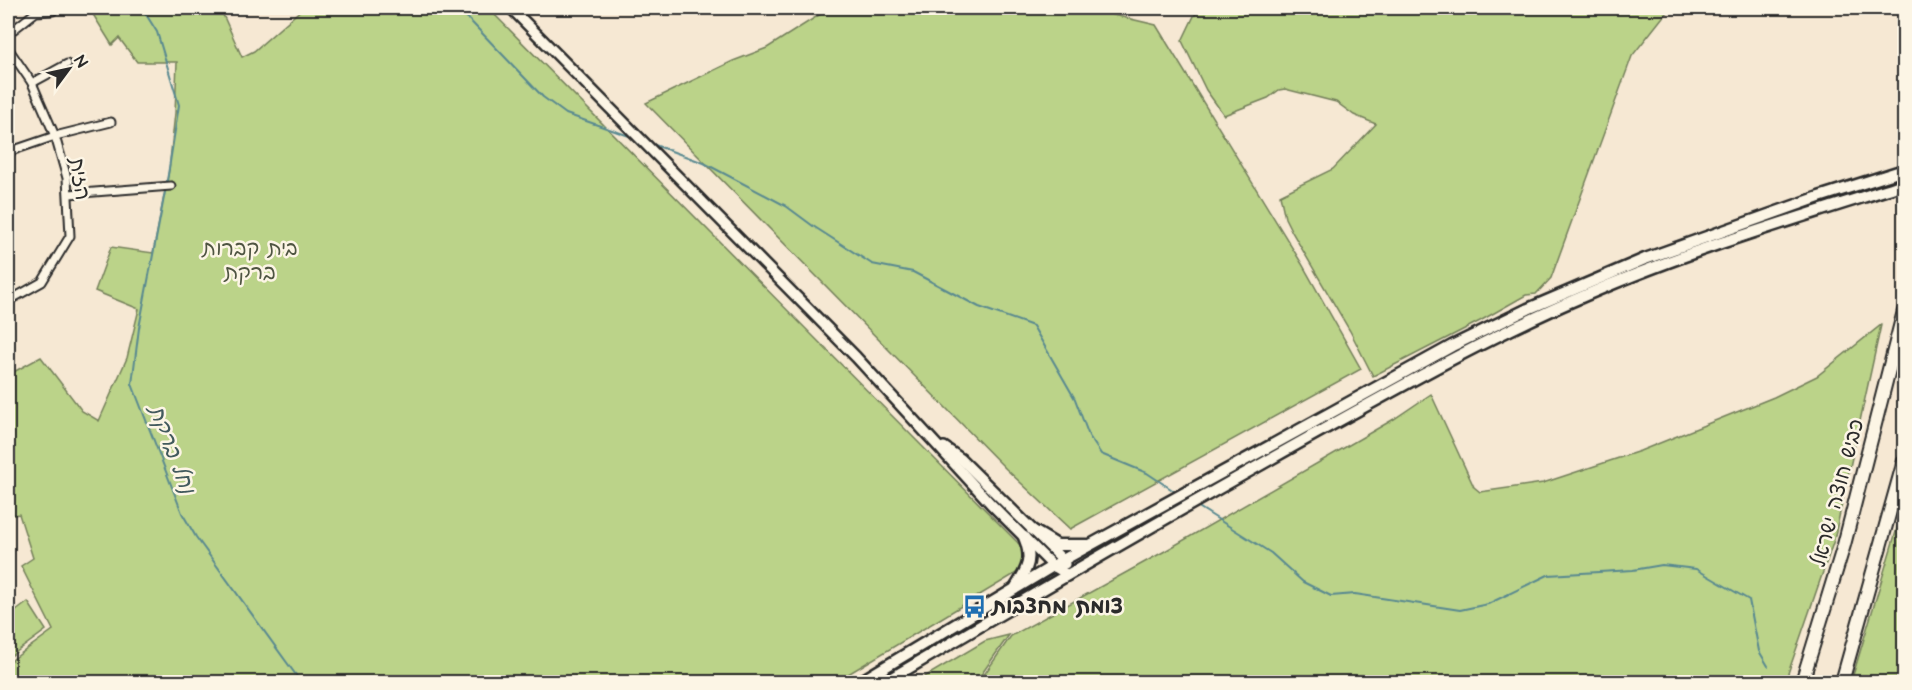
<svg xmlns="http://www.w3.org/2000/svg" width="1912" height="690" font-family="'Architects Daughter','Playpen Sans Hebrew',sans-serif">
  <rect width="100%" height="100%" fill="#f6e8d3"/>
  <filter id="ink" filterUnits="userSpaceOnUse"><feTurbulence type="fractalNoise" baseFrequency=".0167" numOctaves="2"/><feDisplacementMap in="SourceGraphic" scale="12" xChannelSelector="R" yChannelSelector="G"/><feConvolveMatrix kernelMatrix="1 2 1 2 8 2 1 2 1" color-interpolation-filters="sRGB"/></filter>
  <g filter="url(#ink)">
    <!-- green -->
    <g fill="#bbd389" stroke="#737f5a" stroke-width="1.5">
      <polygon points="89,8 220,8 242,57 254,51 303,8 488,8 1026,551 1023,569 835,682 8,682 8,663 53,630 21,566 33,558 19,514 8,516 8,375 41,357 82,411 99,421 127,358 139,309 95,291 111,247 153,253 169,170 175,113 177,62 137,62 119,38 112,45"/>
      <polygon points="830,8 1084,8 1156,25 1302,264 1361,369 1070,529 1006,469 646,103 733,61 767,48"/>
      <polygon points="1201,8 1670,8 1632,56 1551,278 1536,294 1526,295 1480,321 1373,376 1350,331 1292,232 1285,218 1280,195 1333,169 1376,124 1354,115 1336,102 1285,89 1279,90 1268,98 1224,115 1206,90 1182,41 1194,16"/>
      <polygon points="1881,325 1834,540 1785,682 979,682 1011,636 1165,551 1394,419 1431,394 1474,487 1480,492 1543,483 1640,451 1774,397 1817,376"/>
      <polygon points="1904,505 1904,682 1851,682"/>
      <polygon points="28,602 46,630 8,658 8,617"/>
      <polygon points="1009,635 976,682 916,682 985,641"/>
    </g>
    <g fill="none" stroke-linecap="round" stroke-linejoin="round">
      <!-- stream -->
      <g stroke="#598990" stroke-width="2">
        <polyline points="142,8 157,32 179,105 167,181"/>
        <polyline points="458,8 543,97 566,114 635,138"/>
        <polyline points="652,144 704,163 786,206 813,226 872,264 913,272 979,307 1033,326 1075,399 1089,436 1101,454 1147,473 1177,493"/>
        <polyline points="165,192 139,328 132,384 182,513 196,537 301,682"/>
        <polyline points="1197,506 1271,553 1303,582 1331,596 1355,594 1460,610 1488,604 1548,575 1633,570 1662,565 1696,569 1749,600 1759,651 1768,666"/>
      </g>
      <defs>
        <g id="street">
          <polyline points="8,34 36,12 53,11 55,8"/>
          <polyline points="8,48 32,83 55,136 67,178 70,236 42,282 8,301"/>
          <polyline points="32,83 67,64"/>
          <polyline points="8,152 55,136 111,122"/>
          <polyline points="69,194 171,186"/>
        </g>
        <g id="secondary">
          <polyline points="511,8 856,357 991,504 1053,566 1068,575"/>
          <polyline points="944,447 961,459 1063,560 1065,564"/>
        </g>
        <g id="primary">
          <polyline points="1032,530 1057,545 1087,545"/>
          <path d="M1016,587C1028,568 1033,558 1024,537"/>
          <polyline points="860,682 1063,560 1452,346 1528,309 1645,259 1819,197 1904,170"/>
          <path d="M885,682C1025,599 1165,518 1306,439C1398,388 1489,336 1586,295C1689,250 1797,218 1904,184"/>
        </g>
        <g id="highway">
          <polyline points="1802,682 1844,545 1904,311"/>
          <polyline points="1842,682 1904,461"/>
        </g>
      </defs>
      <!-- street casing -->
      <use href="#street" stroke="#2b2b2b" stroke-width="11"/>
      <!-- secondary casing -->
      <use href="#secondary" stroke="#2b2b2b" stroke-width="14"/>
      <!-- primary casing -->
      <use href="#primary" stroke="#2b2b2b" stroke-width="15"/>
      <!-- highway casing -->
      <use href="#highway" stroke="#2b2b2b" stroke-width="16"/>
      <!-- street -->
      <use href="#street" stroke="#fcf5e5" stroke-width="7"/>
      <!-- secondary -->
      <use href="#secondary" stroke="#fcf5e5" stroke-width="9"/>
      <!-- primary -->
      <use href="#primary" stroke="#fcf5e5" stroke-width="10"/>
      <!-- highway -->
      <use href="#highway" stroke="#fcf5e5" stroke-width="12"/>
    </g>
  </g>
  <!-- icons -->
  <defs>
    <symbol id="bus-bare" viewBox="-9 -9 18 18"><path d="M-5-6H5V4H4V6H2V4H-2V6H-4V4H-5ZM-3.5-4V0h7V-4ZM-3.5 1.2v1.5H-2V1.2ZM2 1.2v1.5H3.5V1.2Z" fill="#1f6fb2" stroke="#fcf5e5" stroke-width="2.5" paint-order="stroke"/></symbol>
  </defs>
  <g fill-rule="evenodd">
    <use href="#bus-bare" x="958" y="590" width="33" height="33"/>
  </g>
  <g text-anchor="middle" stroke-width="5" stroke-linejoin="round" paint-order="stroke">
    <!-- street labels -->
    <g font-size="21" fill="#2b2b2b" stroke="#fcf5e5">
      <text transform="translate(80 179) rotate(81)" y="7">הזית</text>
      <text transform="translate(1837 493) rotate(-75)" y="7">כביש חוצה ישראל</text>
    </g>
    <!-- park labels -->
    <g font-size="21" fill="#4f5542" stroke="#fcf5e5">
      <text x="250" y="255">בית קברות<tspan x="250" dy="24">ברקת</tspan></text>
    </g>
    <!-- poi labels -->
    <g font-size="21" font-weight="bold" fill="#2b2b2b" stroke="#fcf5e5" text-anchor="start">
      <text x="992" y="613">צומת מחצבות</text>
    </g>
    <!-- water labels -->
    <g font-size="22" font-style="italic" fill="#425a5d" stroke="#fcf5e5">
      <text transform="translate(173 449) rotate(69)" y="8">נחל ברקת</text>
    </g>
  </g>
  <!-- margin -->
  <rect width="1912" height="690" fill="none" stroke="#fcf5e5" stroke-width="30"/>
  <rect x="15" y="15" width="1882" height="660" fill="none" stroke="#2b2b2b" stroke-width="2" filter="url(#ink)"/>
  <!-- north arrow -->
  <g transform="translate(69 69) rotate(57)" stroke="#fcf5e5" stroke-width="4.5" paint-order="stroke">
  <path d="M0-4.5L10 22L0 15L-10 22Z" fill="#2b2b2b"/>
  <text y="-9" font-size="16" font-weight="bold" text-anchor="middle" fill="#2b2b2b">N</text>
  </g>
</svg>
